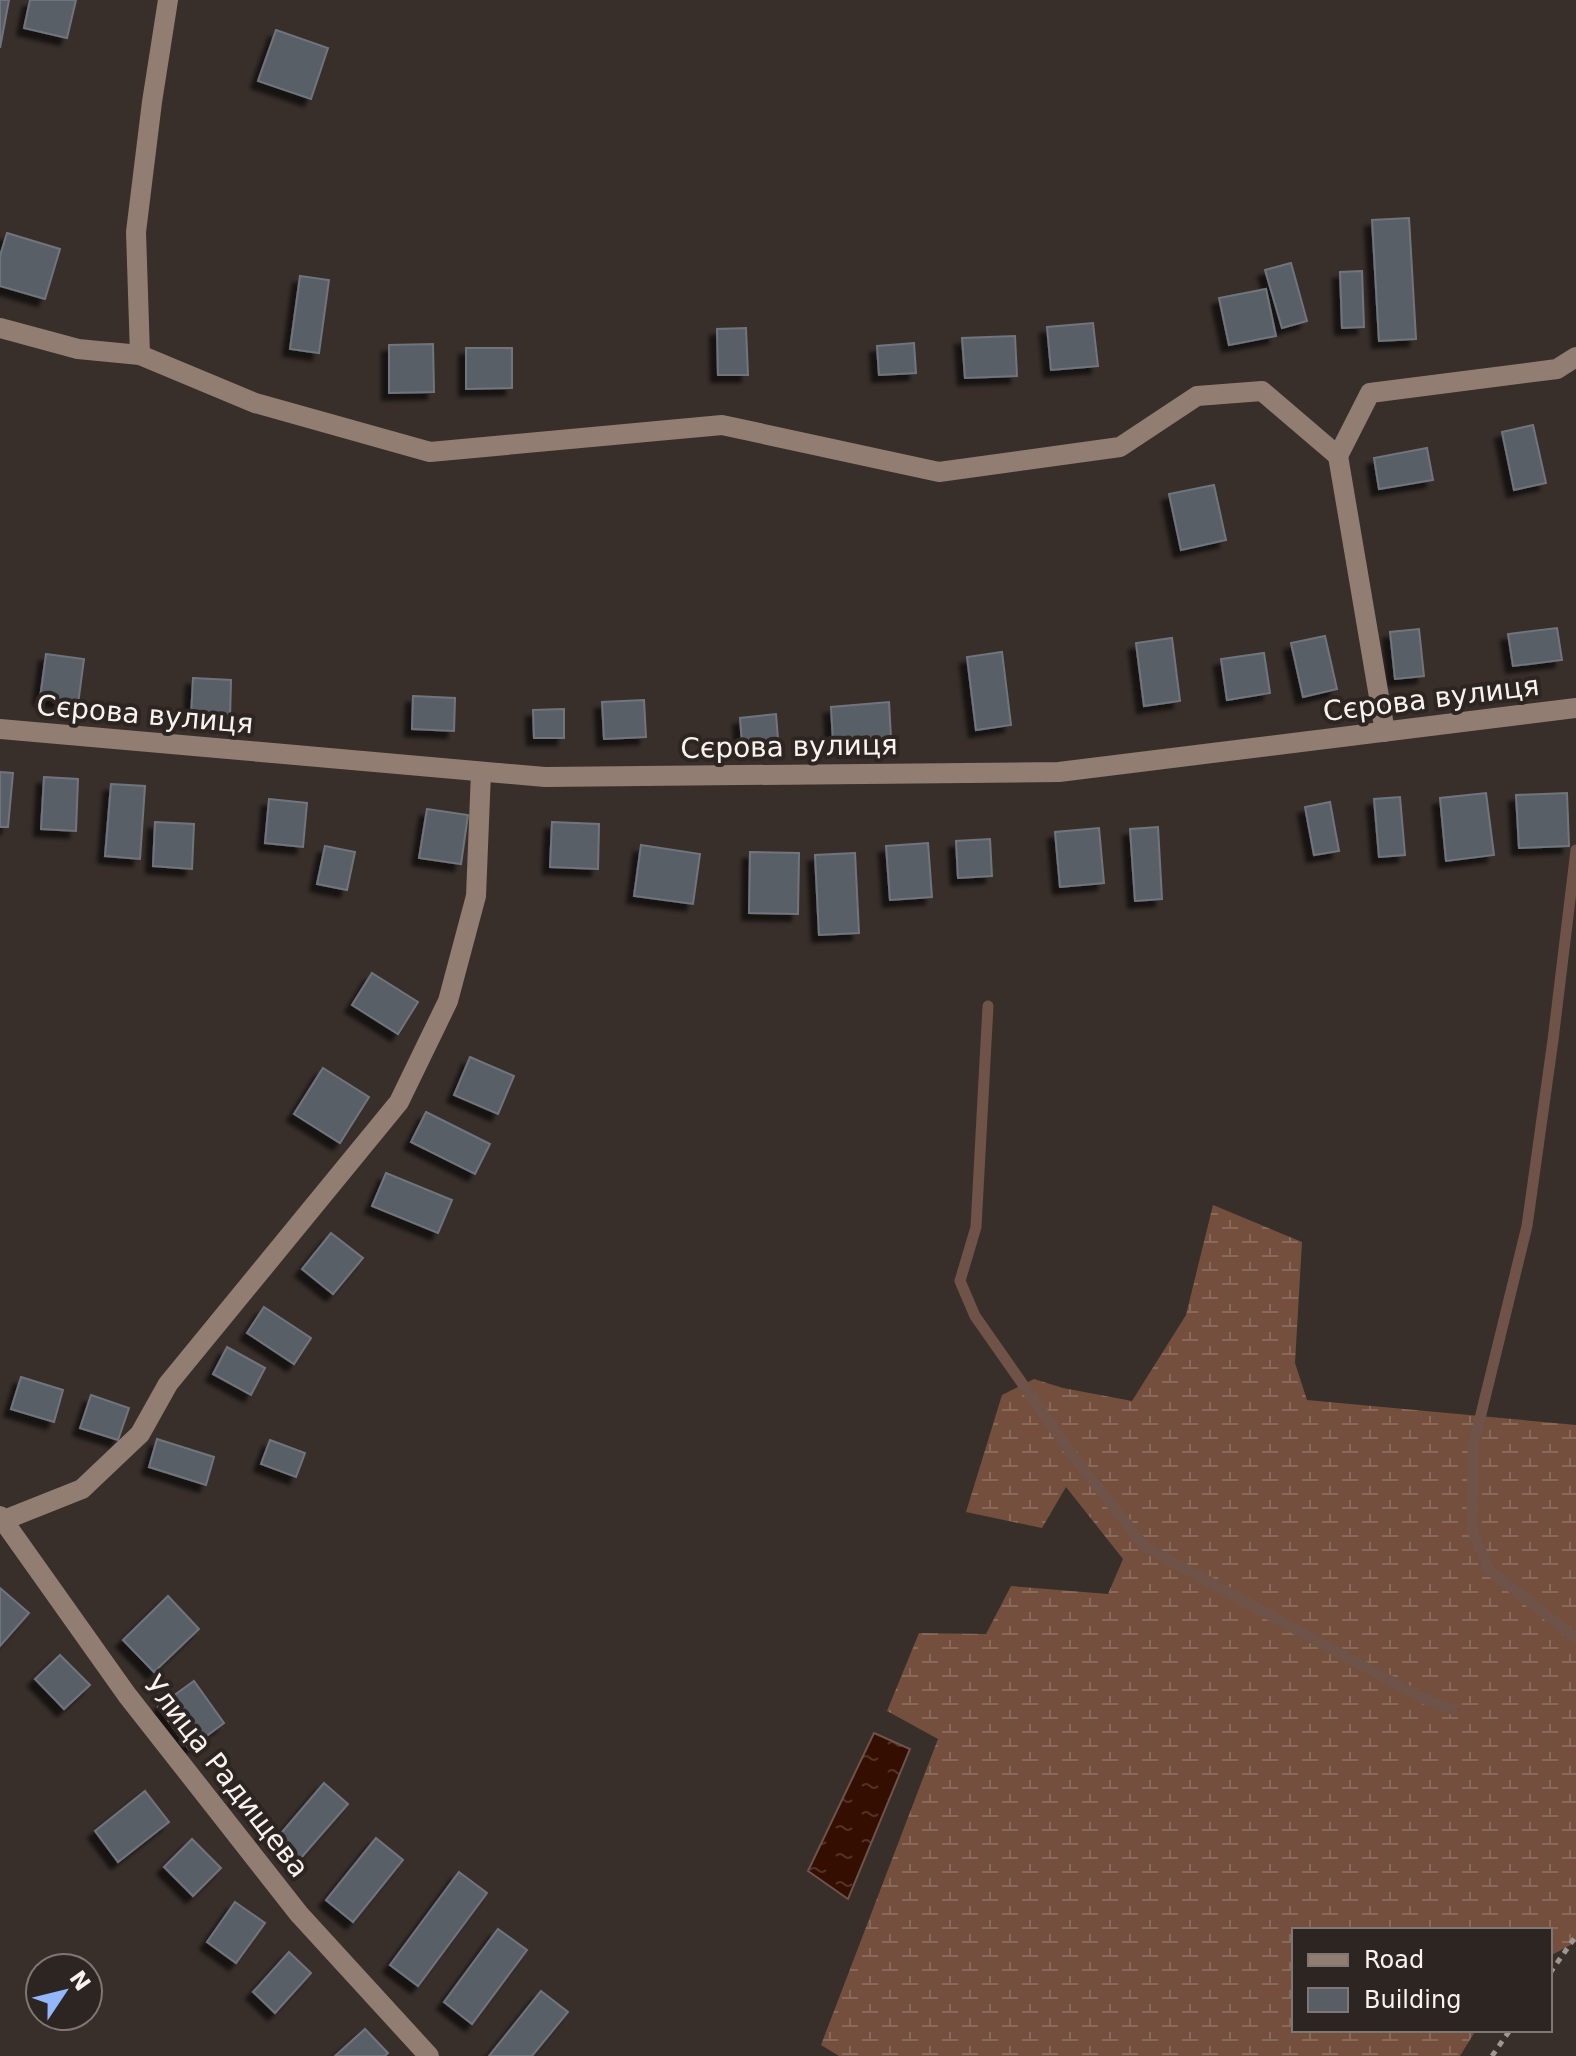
<svg xmlns="http://www.w3.org/2000/svg" width="1576" height="2056" font-family="'DejaVu Sans',sans-serif">
  <defs>
    <pattern id="wetland-marsh" width="20" height="14" patternUnits="userSpaceOnUse" patternTransform="scale(2)"><rect width="20" height="14" fill="#744f3d"/><path d="M1 5h8M5 5V1M11 12h8M15 12V8" fill="none" stroke="#896959"/></pattern>
    <pattern id="water-ripples" width="26" height="14" patternUnits="userSpaceOnUse" patternTransform="scale(2)"><rect width="26" height="14" fill="#340e00"/><path d="M2 4q2-2 4 0t4 0M15 11q2-2 4 0t4 0" fill="none" stroke="#523226"/></pattern>
    <filter id="shadow"><feDropShadow dx="-7" dy="7" stdDeviation="2" flood-color="#0009"/></filter>
  </defs>
  <rect width="100%" height="100%" fill="#382f2b"/>
  <!-- wetland -->
  <polygon fill="url(#wetland-marsh)" points="1213,1205 1302,1242 1295,1363 1307,1400 1576,1425 1576,1942 1550,1956 1550,1930 1294,1930 1294,2030 1476,2030 1460,2056 839,2056 821,2045 938,1739 887,1711 919,1633 986,1634 1011,1586 1108,1594 1123,1559 1066,1487 1042,1528 966,1512 1002,1395 1034,1379 1063,1388 1132,1401 1186,1315"/>
  <!-- water -->
  <polygon fill="url(#water-ripples)" stroke="#6f5348" stroke-width="2" points="874,1733 910,1749 848,1899 808,1871"/>
  <g fill="none" stroke-linecap="round" stroke-linejoin="round">
    <!-- stream -->
    <g stroke="#6f5348" stroke-width="11">
      <polyline points="1576,850 1553,1040 1527,1226 1473,1447 1472,1529 1489,1570 1576,1638"/>
      <polyline points="988,1006 976,1227 960,1281 975,1316 1071,1453 1145,1547 1420,1697 1452,1709"/>
    </g>
  </g>
  <!-- building -->
  <g fill="#595e66" stroke="#70757d" stroke-width="2" filter="url(#shadow)">
    <polygon points="0,0 9,0 0,48"/>
    <polygon points="30,0 76,0 67,38 24,28"/>
    <polygon points="276,30 328,48 311,99 258,81"/>
    <polygon points="1409,218 1416,339 1379,341 1372,220"/>
    <polygon points="7,233 60,249 45,299 0,286 0,256"/>
    <polygon points="1291,263 1307,321 1282,328 1265,270"/>
    <polygon points="1362,271 1364,327 1342,328 1340,272"/>
    <polygon points="300,276 329,280 319,353 290,349"/>
    <polygon points="1266,289 1276,336 1229,345 1219,298"/>
    <polygon points="1093,323 1098,366 1051,370 1047,327"/>
    <polygon points="746,328 748,375 718,375 717,329"/>
    <polygon points="1015,336 1017,376 965,378 962,338"/>
    <polygon points="914,343 916,373 879,375 877,346"/>
    <polygon points="433,344 434,392 389,393 389,345"/>
    <polygon points="466,348 512,348 512,388 466,389"/>
    <polygon points="1533,425 1546,483 1514,490 1502,432"/>
    <polygon points="1427,448 1433,480 1379,489 1374,458"/>
    <polygon points="1214,485 1226,540 1181,550 1169,494"/>
    <polygon points="1557,628 1562,660 1513,666 1508,634"/>
    <polygon points="1419,629 1424,676 1395,679 1390,632"/>
    <polygon points="1325,636 1337,689 1303,697 1291,643"/>
    <polygon points="1172,638 1180,701 1144,706 1136,643"/>
    <polygon points="1002,652 1011,725 976,730 967,657"/>
    <polygon points="1264,653 1270,693 1227,700 1221,659"/>
    <polygon points="46,654 84,659 78,704 40,698"/>
    <polygon points="193,678 231,680 230,719 191,717"/>
    <polygon points="413,696 455,698 454,731 412,729"/>
    <polygon points="644,700 646,737 604,739 602,702"/>
    <polygon points="889,702 891,738 833,742 831,707"/>
    <polygon points="564,709 564,738 534,738 533,710"/>
    <polygon points="776,714 778,739 742,744 740,718"/>
    <polygon points="0,772 13,773 8,827 0,827"/>
    <polygon points="44,777 78,779 76,831 41,829"/>
    <polygon points="111,784 145,786 140,859 105,856"/>
    <polygon points="1486,793 1494,855 1446,861 1440,798"/>
    <polygon points="1567,793 1569,846 1519,848 1516,795"/>
    <polygon points="1400,797 1405,855 1379,857 1374,799"/>
    <polygon points="269,799 307,803 303,847 265,843"/>
    <polygon points="1330,802 1339,851 1314,855 1305,807"/>
    <polygon points="427,809 468,815 461,864 419,858"/>
    <polygon points="155,822 194,824 192,869 153,866"/>
    <polygon points="552,822 599,824 598,869 550,867"/>
    <polygon points="1158,827 1162,899 1135,901 1130,829"/>
    <polygon points="1099,828 1104,883 1060,887 1055,832"/>
    <polygon points="990,839 992,876 958,878 956,841"/>
    <polygon points="928,843 932,897 890,900 886,846"/>
    <polygon points="641,845 700,854 693,904 634,896"/>
    <polygon points="325,846 355,852 347,890 317,884"/>
    <polygon points="750,852 799,853 798,914 749,913"/>
    <polygon points="855,853 859,933 819,935 815,855"/>
    <polygon points="372,973 418,1002 398,1034 352,1005"/>
    <polygon points="470,1057 514,1076 498,1114 454,1095"/>
    <polygon points="323,1068 369,1097 340,1143 294,1114"/>
    <polygon points="426,1112 490,1144 475,1174 411,1142"/>
    <polygon points="386,1173 452,1200 438,1233 372,1206"/>
    <polygon points="331,1233 363,1258 333,1294 302,1269"/>
    <polygon points="264,1307 311,1338 294,1364 247,1333"/>
    <polygon points="227,1347 265,1368 251,1395 213,1374"/>
    <polygon points="21,1377 63,1390 54,1422 11,1409"/>
    <polygon points="91,1395 129,1408 118,1440 80,1428"/>
    <polygon points="157,1439 214,1457 206,1485 149,1467"/>
    <polygon points="270,1440 305,1453 296,1477 261,1464"/>
    <polygon points="0,1588 29,1613 0,1646"/>
    <polygon points="168,1596 199,1629 154,1672 123,1640"/>
    <polygon points="60,1655 90,1685 64,1709 35,1679"/>
    <polygon points="194,1681 224,1723 189,1749 158,1707"/>
    <polygon points="324,1783 348,1804 300,1859 277,1838"/>
    <polygon points="145,1791 169,1822 118,1862 95,1831"/>
    <polygon points="376,1838 403,1860 353,1922 326,1900"/>
    <polygon points="192,1839 221,1868 193,1896 164,1867"/>
    <polygon points="459,1872 487,1893 418,1986 390,1965"/>
    <polygon points="235,1902 265,1923 236,1963 207,1942"/>
    <polygon points="498,1929 527,1950 472,2024 444,2002"/>
    <polygon points="289,1952 311,1973 275,2013 253,1992"/>
    <polygon points="541,1991 568,2012 532,2056 489,2056"/>
    <polygon points="365,2029 388,2053 385,2056 335,2056"/>
  </g>
  <g fill="none" stroke-linecap="round" stroke-linejoin="round">
    <!-- path -->
    <g stroke="#9e9693" stroke-width="5" stroke-dasharray="6 6" stroke-linecap="butt">
      <polyline points="1550,1973 1576,1936"/>
      <polyline points="1492,2056 1510,2030"/>
    </g>
    <!-- minor -->
    <g stroke="#927d72" stroke-width="20">
      <polyline points="0,328 78,349 140,355 255,403 430,452 722,425 939,472 1120,447 1197,396 1262,391 1338,456 1370,393 1557,369 1576,357"/>
      <polyline points="140,355 136,232 152,102 168,0"/>
      <polyline points="1338,456 1385,732"/>
      <polyline points="0,729 545,777 1059,772 1576,708"/>
      <polyline points="0,1516 127,1695 299,1914 429,2056"/>
      <polyline points="4,1520 82,1489 140,1434 168,1384 399,1102 448,1001 476,896 481,772"/>
    </g>
  </g>
  <g text-anchor="middle" stroke-width="8" stroke-linejoin="round" paint-order="stroke">
    <!-- street labels -->
    <g font-size="28" fill="#f9f3f0" stroke="#2d2521">
      <text transform="translate(1431 698) rotate(-7)" y="10">Сєрова вулиця</text>
      <text transform="translate(145 714) rotate(5)" y="10">Сєрова вулиця</text>
      <text transform="translate(789 746) rotate(-1)" y="10">Сєрова вулиця</text>
      <text transform="translate(227 1776) rotate(52)" y="10">Улица Радищева</text>
    </g>
  </g>
  <!-- legend -->
  <rect x="1292" y="1928" width="260" height="104" fill="#2d2521" stroke="#7f7774" stroke-width="2"/>
  <rect x="1308" y="1954" width="40" height="12" fill="#927d72" stroke="#7f7774" stroke-width="2"/>
  <text x="1364" y="1968" font-size="24" fill="#f9f3f0">Road</text>
  <rect x="1308" y="1988" width="40" height="24" fill="#595e66" stroke="#7f7774" stroke-width="2"/>
  <text x="1364" y="2008" font-size="24" fill="#f9f3f0">Building</text>
  <!-- north arrow -->
  <g transform="translate(64 1992) rotate(55)"><circle r="38" fill="#2d2521" stroke="#7f7774" stroke-width="2"/>
  <path d="M0-6L14 30L0 20L-14 30Z" fill="#92b7fd"/>
  <text y="-12" font-size="22" font-weight="bold" text-anchor="middle" fill="#f9f3f0">N</text>
  </g>
</svg>
